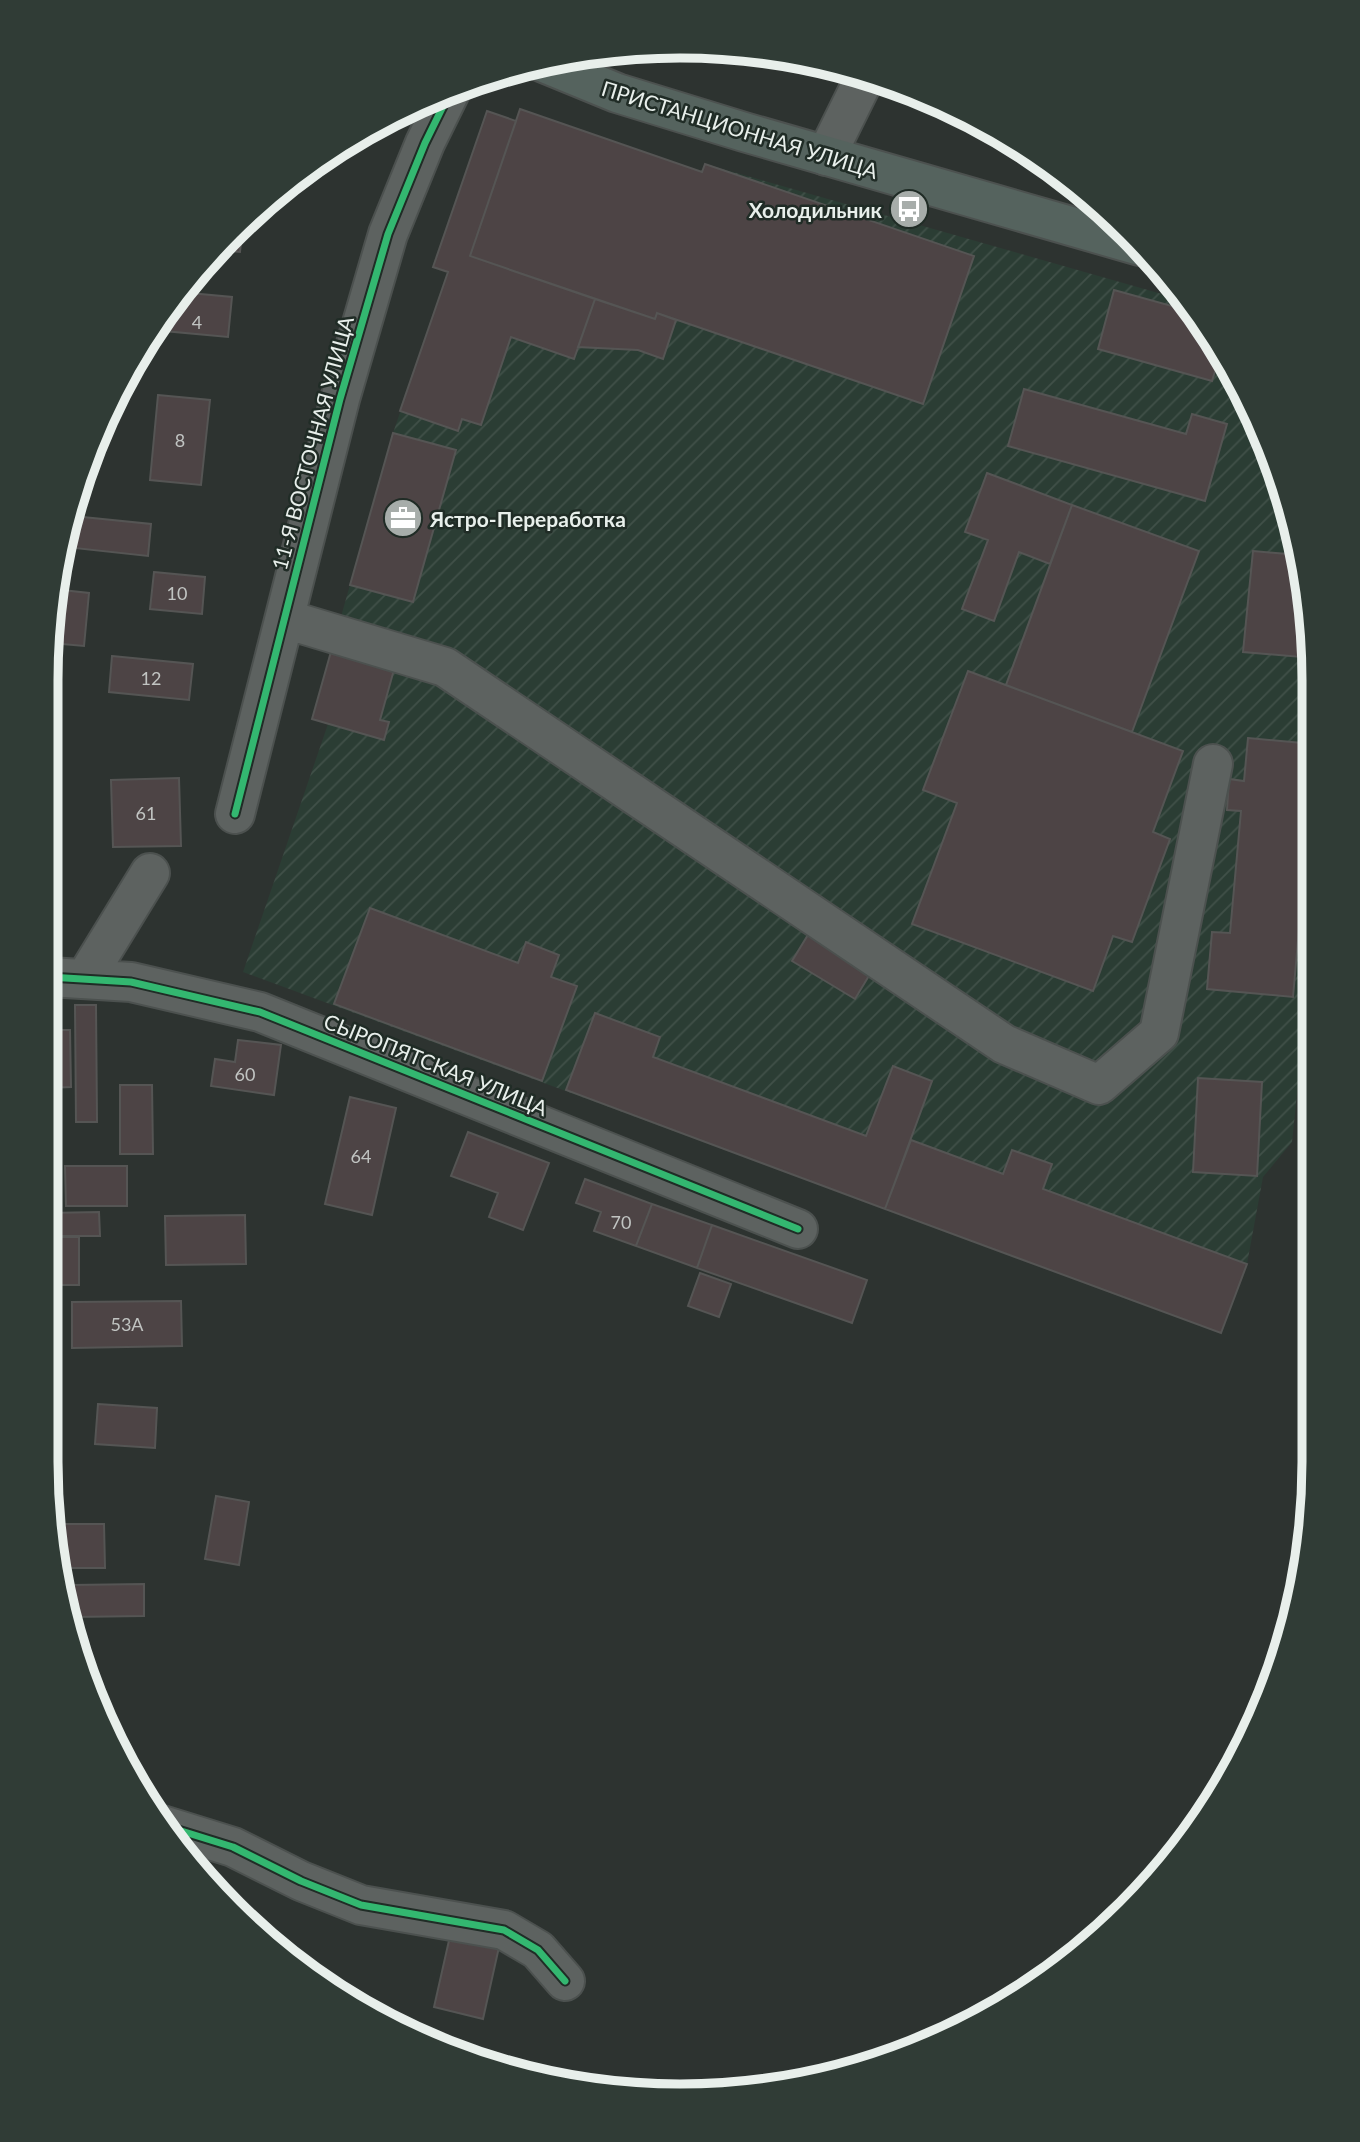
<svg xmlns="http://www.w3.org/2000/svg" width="1360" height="2142" font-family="Lato,sans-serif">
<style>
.industrial{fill:url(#industrial-furrows)}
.building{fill:#4d4445;stroke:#555554;stroke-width:2}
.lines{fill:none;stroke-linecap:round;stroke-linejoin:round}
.minor-casing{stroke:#4c514f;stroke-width:42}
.major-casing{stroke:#4c514f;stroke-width:42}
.minor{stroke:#5d6260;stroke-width:38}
.major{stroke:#55635e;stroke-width:38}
.cycleway-casing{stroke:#202c26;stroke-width:11}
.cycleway{stroke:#33b770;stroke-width:7}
.labels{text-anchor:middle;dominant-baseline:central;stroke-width:5;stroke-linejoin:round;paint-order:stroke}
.number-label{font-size:18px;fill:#c1c4c2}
.street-label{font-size:21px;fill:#e8efeb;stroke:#202c26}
.poi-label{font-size:21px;font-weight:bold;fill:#e8efeb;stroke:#202c26;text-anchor:end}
.rim{fill:none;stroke:#e8efeb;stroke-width:9}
</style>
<defs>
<pattern id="industrial-furrows" width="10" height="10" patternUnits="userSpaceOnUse" patternTransform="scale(1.75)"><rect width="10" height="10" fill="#2b3d34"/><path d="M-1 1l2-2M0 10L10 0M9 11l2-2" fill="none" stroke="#405048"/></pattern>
</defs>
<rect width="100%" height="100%" fill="#2d3330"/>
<path class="industrial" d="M520 109 701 172 705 164 1183 300 1249 399 1293 515 1313 638 1312 950 1292 1142 1263 1177 1247 1264 1221 1333 243 972 328 724 312 719 393 433 448 272 433 267 487 111 516 121Z"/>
<path class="building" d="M520 109 702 172 705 164 974 256 923 404 657 313 655 319 470 256Z
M487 111 516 121 470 256 595 299 574 359 511 337 481 425 462 419 458 431 400 411 448 272 433 267Z
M243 223 240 252 218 250Z
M1114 290 1190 311 1220 355 1212 381 1098 349Z
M179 292 232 297 228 337 164 331 166 313Z
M595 299 655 319 657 313 676 320 663 359 638 350 578 347Z
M1024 389 1186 434 1192 414 1227 424 1205 501 1008 446Z
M158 395 210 400 201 485 150 480Z
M393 433 456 450 413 602 350 585Z
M987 473 1072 505 1050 564 1019 552 994 621 962 609 988 540 965 532Z
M1072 505 1199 551 1132 732 1006 685Z
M73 516 151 524 148 556 65 547Z
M1253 551 1299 555 1313 638V658L1243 652Z
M154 572 205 577 202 614 150 609Z
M53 589 89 593 84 646 51 643Z
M332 648 395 666 380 720 389 722 384 740 312 719Z
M112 656 193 664 189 700 109 692Z
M968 671 1183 751 1153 832 1170 839 1132 942 1113 936 1093 991 912 924 957 803 923 790Z
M1248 738 1313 744 1312 781 1293 997 1207 989 1212 932 1230 933 1241 811 1227 810 1229 779 1244 781Z
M179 778 181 846 113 847 111 780Z
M370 908 518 963 526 942 559 955 551 977 577 986 542 1081 334 1004Z
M811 930 873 969 855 999 792 961Z
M75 1005H96L97 1122H76Z
M595 1013 660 1037 653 1057 866 1136 893 1066 932 1081 885 1209 566 1090Z
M48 1030H70L71 1087 48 1088Z
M238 1040 281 1045 274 1095 211 1086 215 1059 235 1062Z
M1198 1078 1262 1082 1257 1176 1193 1172Z
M120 1085H152L153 1154H120Z
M350 1097 396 1108 372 1215 325 1204Z
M468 1132 549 1163 523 1230 489 1217 498 1193 451 1176Z
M911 1140 1003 1174 1012 1150 1052 1164 1043 1189 1247 1264 1221 1333 885 1209Z
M65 1166H127V1206H66Z
M585 1179 652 1204 636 1246 594 1231 601 1212 576 1203Z
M652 1204 712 1225 697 1268 636 1246Z
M99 1212 100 1236H47V1213Z
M245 1215 246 1264 166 1265 165 1216Z
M712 1225 867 1280 852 1323 697 1268Z
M47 1237H79V1285H47Z
M700 1273 731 1284 719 1317 688 1306Z
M181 1301 182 1346 72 1348V1302Z
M98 1404 157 1408 155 1448 95 1444Z
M216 1496 249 1502 239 1565 205 1559Z
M56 1524H104L105 1568H63Z
M144 1584V1616L72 1617V1585Z
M450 1936 499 1947 483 2019 434 2007Z"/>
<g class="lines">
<g class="minor-casing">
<path id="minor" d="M826 156 866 75
M285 619 445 667 1004 1044 1099 1085 1159 1033 1213 764
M235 814 340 399 388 234 425 143 451 90
M49 977 131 982 260 1012 798 1229
M85 979 150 873
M162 1825 233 1847 301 1881 361 1905 504 1930 538 1950 565 1981"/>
</g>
<g class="major-casing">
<path id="major" d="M544 63 617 93 744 132 1140 246"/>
</g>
<use href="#minor" class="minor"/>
<use href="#major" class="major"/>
<g class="cycleway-casing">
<path id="cycleway" d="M235 814 340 399 388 234 425 143 451 90
M49 977 131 982 260 1012 798 1229
M162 1825 233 1847 301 1881 361 1905 504 1930 538 1950 565 1981"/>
</g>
<use href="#cycleway" class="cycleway"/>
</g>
<defs>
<g id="bus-disc" transform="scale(2.0125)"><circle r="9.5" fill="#a7adaa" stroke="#202c26"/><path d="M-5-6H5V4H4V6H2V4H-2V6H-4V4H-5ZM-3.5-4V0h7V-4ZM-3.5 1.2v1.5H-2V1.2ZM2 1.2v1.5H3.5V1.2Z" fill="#fff"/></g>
<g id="office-disc" transform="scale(2.0125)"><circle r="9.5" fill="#a7adaa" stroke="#202c26"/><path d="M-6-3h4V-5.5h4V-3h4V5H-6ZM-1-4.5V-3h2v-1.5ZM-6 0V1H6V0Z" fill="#fff"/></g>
</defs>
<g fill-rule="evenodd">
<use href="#bus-disc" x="909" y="209"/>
<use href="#office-disc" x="403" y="518"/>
</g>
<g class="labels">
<g class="number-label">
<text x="197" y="322">4</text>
<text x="180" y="440">8</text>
<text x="177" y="593">10</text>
<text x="151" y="678">12</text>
<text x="146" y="813">61</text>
<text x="245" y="1074">60</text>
<text x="361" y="1156">64</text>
<text x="621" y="1222">70</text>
<text x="127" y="1324">53А</text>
</g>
<g class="street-label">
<text transform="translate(740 129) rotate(17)">ПРИСТАНЦИОННАЯ УЛИЦА</text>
<text transform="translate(312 443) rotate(-75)">11-Я ВОСТОЧНАЯ УЛИЦА</text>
<text transform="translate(436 1064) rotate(22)">СЫРОПЯТСКАЯ УЛИЦА</text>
</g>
<g class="poi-label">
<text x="882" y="209">Холодильник</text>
<text x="430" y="518" text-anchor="start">Ястро-Переработка</text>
</g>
</g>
<path d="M0 0H1360V2142H0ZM680 58H680A622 622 0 0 1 1302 680V1462A622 622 0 0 1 680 2084H680A622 622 0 0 1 58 1462V680A622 622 0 0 1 680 58Z" fill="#303c36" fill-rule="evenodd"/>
<path class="rim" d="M680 58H680A622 622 0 0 1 1302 680V1462A622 622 0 0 1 680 2084H680A622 622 0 0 1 58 1462V680A622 622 0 0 1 680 58Z"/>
</svg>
